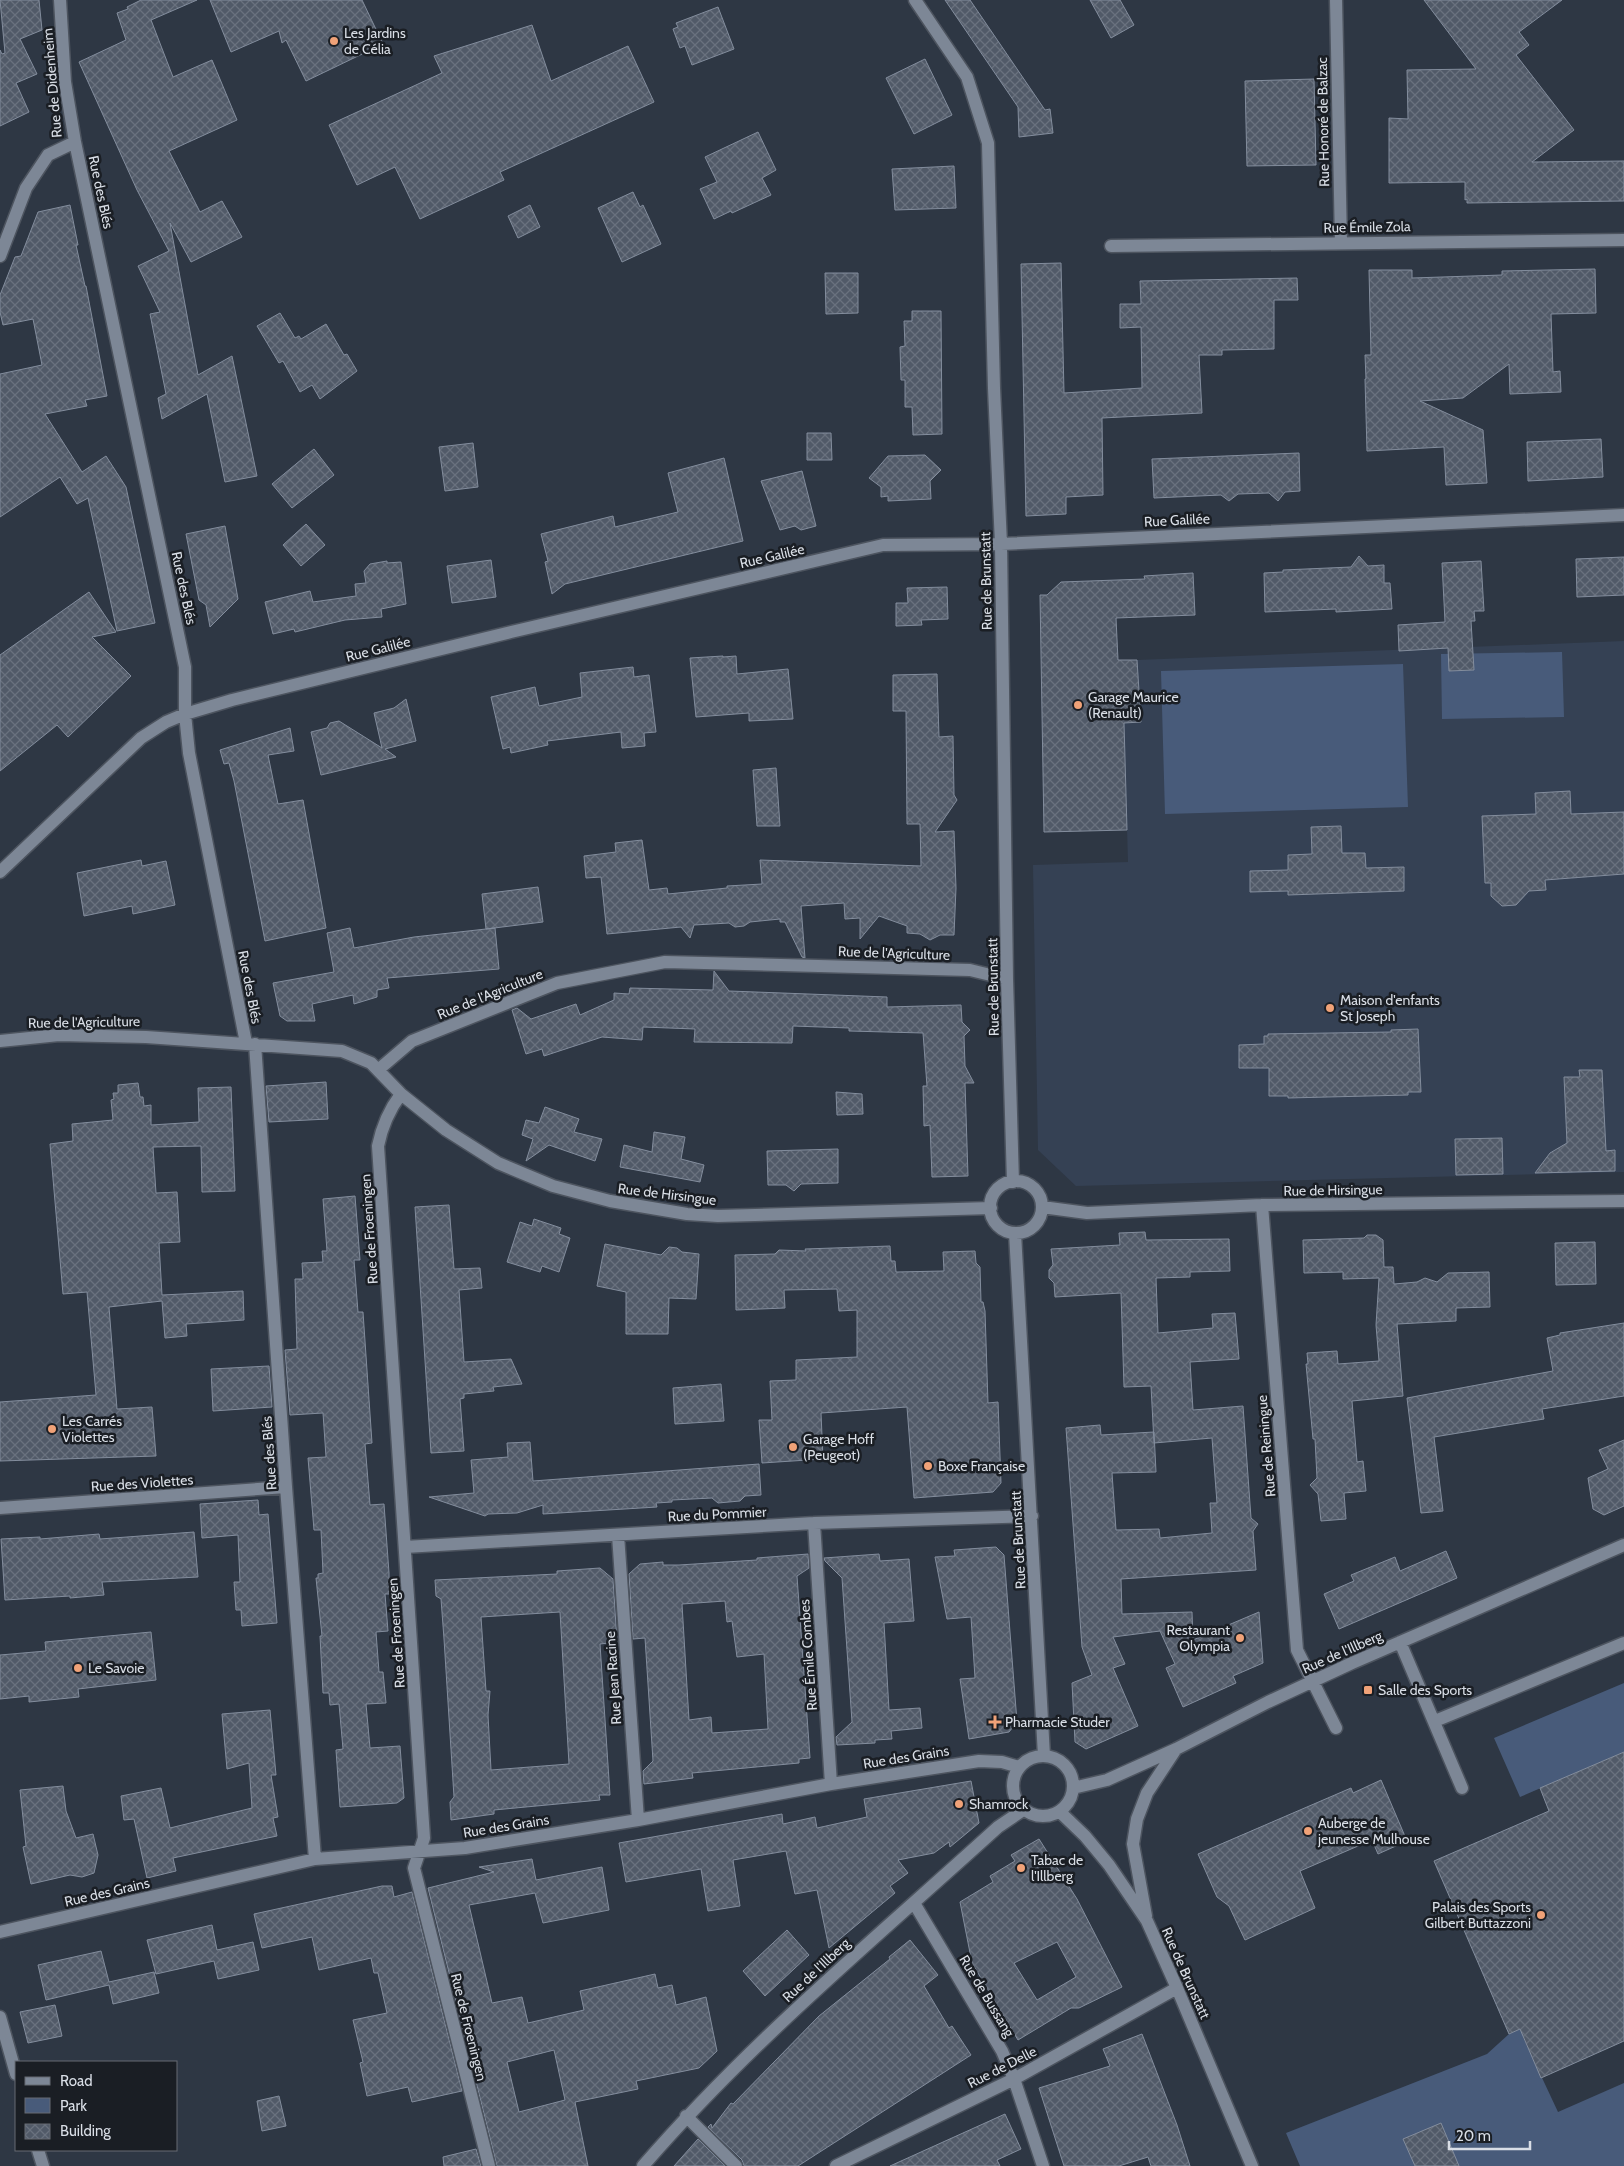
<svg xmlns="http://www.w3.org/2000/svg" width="1624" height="2166" font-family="Cabin,sans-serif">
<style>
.built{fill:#354154}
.green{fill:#485b7a}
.building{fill:url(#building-cross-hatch);stroke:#838d9d;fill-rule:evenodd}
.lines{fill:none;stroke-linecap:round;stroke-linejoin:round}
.minor-casing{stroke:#4d545f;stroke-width:15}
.minor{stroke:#7d8796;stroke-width:12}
.poi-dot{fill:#f0a278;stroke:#1a1e24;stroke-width:2}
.labels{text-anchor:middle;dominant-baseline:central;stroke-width:5;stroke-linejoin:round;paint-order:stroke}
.poi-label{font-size:14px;fill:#d9dee6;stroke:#1a1e24;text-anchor:start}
.street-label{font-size:14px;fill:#d9dee6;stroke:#1a1e24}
</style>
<defs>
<pattern id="building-cross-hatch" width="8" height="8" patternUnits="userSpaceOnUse" patternTransform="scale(1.25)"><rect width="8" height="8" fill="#515a68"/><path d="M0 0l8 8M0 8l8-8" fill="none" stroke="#69717e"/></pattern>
</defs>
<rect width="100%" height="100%" fill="#2e3744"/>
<path class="built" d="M1624 641V1172L1076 1186 1038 1150 1033 865 1128 862 1124 723 1141 722 1137 660Z"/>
<path class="green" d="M1562 652 1564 717 1442 719 1441 654Z
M1403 664 1408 807 1165 814 1161 671Z
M1624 1683V1752L1520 1797 1494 1738Z
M1524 2027 1523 2037 1558 2112 1624 2083V2166H1300L1286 2133 1487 2054 1509 2034Z"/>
<path class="building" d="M0 0H39L42 30 20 39 37 74 16 83 29 112 0 126V50L2 54 5 53Z
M141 0H197L151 20 173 77 212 60 237 120 169 151 200 212 222 201 242 237 191 262 170 223 198 375 232 356 257 476 225 482 207 394 162 419 158 398 166 394 150 314 160 312 138 266 169 251 137 190 79 62 126 40 117 13 128 9 127 7Z
M210 0H362L383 44 306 81 286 40 282 43 279 31 231 52Z
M945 0H970L1045 110 1050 109 1053 133 1019 137 1018 107Z
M1090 0H1120L1134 25 1111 38Z
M1424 0H1562L1519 32 1529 45 1516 55 1574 130 1532 162 1624 161V201L1467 203V199L1465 200V182L1389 183V118L1408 119 1407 70 1476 69Z
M718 7 734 49 692 65 685 46 680 48 673 29 678 27 676 23Z
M532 25 551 81 628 46 654 102 500 172 504 180 420 219 395 167 357 185 329 125 442 73 434 56Z
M925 59 952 115 914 134 886 78Z
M1314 79 1316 165 1247 166 1245 81Z
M758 132 776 170 762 178 771 195 732 213 731 211 714 219 700 189 717 182 705 157Z
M954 166 956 208 895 210 892 169Z
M633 192 640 207 643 205 661 244 622 262 598 208Z
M70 205 78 245H76L85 286H86L107 396 85 400 87 406 45 414 82 472 106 456 126 487 155 623 117 631 88 498 77 504 60 477 0 517V374L42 365 33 319 3 325 0 312V295L15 257 21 256 38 212Z
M530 205 540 227 518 238 508 216Z
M1061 263 1064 393 1142 388 1141 327 1120 328V304H1141L1140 281 1297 278 1298 300H1274V349L1222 350V355H1199L1202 413 1102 418 1103 495 1066 497V514L1026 516 1021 264Z
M1595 269 1596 313 1551 314 1553 372 1560 371 1561 392 1510 394 1509 364 1463 398 1420 401 1483 430 1487 483 1446 485 1444 447 1367 451 1365 379H1366L1365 355H1371L1369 270H1412V278L1502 275V271Z
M825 273H858V313L826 314Z
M912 311H941L942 434 913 435 912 407H905V380H901L900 347 905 346 904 321H912Z
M280 313 295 338 299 336 301 339 326 324 344 355 347 354 357 371 320 399 312 385 300 392 283 361 279 363 257 326Z
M807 433H831L832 460H807Z
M1601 439 1603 477 1528 481 1527 442Z
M473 443 478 487 445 491 439 447Z
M314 449 334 475 292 508 272 484Z
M1299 453 1300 491 1285 492 1278 501 1269 493 1238 494 1229 501 1221 495 1154 498 1152 459Z
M925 455 941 470 930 481 931 499 888 501V496L881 497V487L869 478 888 456Z
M724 458 743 541 565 584 552 594 545 562 548 561 541 534 613 516 615 527 678 512 668 473Z
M802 471 816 526 801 530 795 526 780 530 761 481Z
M306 524 325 545 301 566 283 545Z
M225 526 238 599 210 627 206 605 199 600 186 534Z
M1359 556 1368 566 1384 565V583H1390L1392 609 1336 612V609L1265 612 1264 573 1283 572V570L1351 567Z
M1624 557V595L1577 597 1576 559Z
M491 560 496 597 452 603 447 566Z
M387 561V563L401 562 406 604 381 609 382 617 345 620 295 632 294 629 273 634 265 602 310 591 313 602 356 596 355 584 366 583 364 571 370 564Z
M1481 561 1484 611H1474L1475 621H1471L1474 670 1449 671 1448 648 1399 651 1398 625 1445 622 1442 563Z
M1193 573 1195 615 1116 618 1118 660H1137L1141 722 1124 723 1127 830 1044 832 1040 595H1047L1061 582 1145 579 1144 576Z
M947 587 948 619 921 620 922 625 896 626V603H908L907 588Z
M89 592 116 632 92 637 131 676 68 737 57 725 0 771V655Z
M723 656V657L736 656 737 674 788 669 793 719 749 721V713L696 717 690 658Z
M633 667 634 677 649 675 656 732 644 733 645 746 622 748 621 732 547 741 548 745 511 753 510 747 503 749 491 697 535 687 539 706 582 697 580 673Z
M937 674 939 737 953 736 954 795 957 800 935 832 954 831 956 888 954 935H940L930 940 920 934 907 933V926L879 916 860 939V918L845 919 844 903 801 906 805 958 802 957 785 922H780V919L750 922 744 926 735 927 729 923 694 925 690 938 681 927 607 934 601 877 586 878 584 856 616 852 615 843 642 840 649 890 667 888 668 894 727 888V886L762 884 760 860 921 866 920 824H907L906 711H893V675Z
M406 699 416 741 385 749 396 757 321 775 311 732 327 728 330 723 339 721 382 748 374 713 394 708Z
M290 728 294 751 268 755 278 804 303 800 326 928 265 941 234 781 229 763 224 764 220 750Z
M776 768 780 826H757L753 770Z
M1570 791 1571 814 1624 812V874L1545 880 1546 890 1529 891 1516 905 1502 906 1491 896V883H1485L1482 816 1536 814 1535 793Z
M1341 826 1342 853H1365L1366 868 1404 867V891L1288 895V891L1250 892V871L1288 870V855L1312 854 1311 827Z
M141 860 142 866 166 861 175 905 133 914 132 906 84 916 77 873Z
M538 887 543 922 486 929 482 894Z
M350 928 354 948 414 937 495 928 499 969 387 978 389 988 377 990V997L354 1004 353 995 312 1004 315 1021H287L280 1016 273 983 334 972 327 933Z
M714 971 729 991 887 997V1007L961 1005 962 1022 970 1030 964 1036 965 1066 974 1083H965L968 1176 932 1177 930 1125 924 1126 923 1086H927L923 1033 849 1031V1028L793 1026 792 1043 694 1042 695 1029 643 1027 642 1040 602 1037 544 1056 542 1049 526 1054 512 1010 517 1008 531 1019 576 1004 580 1015 614 1000V993L629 994 630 988 713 990Z
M1418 1029 1421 1092H1408V1095L1288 1098V1096H1269V1068H1239V1045L1264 1044V1036H1268V1034L1391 1032V1030Z
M1579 1070H1602L1606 1151 1615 1150V1171L1535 1173 1550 1153 1567 1143 1564 1077H1580Z
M326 1082 328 1119 269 1122 266 1086Z
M138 1083 140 1097H143L144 1106 151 1105V1125L199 1122 198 1088 231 1087 235 1191 202 1192 201 1146 153 1147 156 1193 177 1192 180 1242 159 1243 162 1295 243 1291 244 1320 186 1324 187 1336 165 1338 162 1301 109 1307 117 1409 152 1407 156 1456 0 1461V1402L96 1395 87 1292 63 1294 50 1144 73 1141 72 1124 113 1120 111 1100 114 1099 113 1093H118V1085Z
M836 1092 862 1094 863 1114 837 1115Z
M545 1107 579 1119 574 1132 602 1139 595 1161 549 1145 526 1161 533 1139 522 1135 526 1120 539 1123Z
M654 1132 685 1137 681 1159 704 1165 700 1182 620 1167 624 1145 652 1152Z
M1502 1138 1503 1174 1456 1175 1455 1139Z
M838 1149V1183L801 1184 794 1191 786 1185H768L767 1151Z
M355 1196 360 1260H354L358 1312H363L372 1443 365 1444 370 1505 384 1504 389 1573V1594H385L388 1631 376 1632 379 1672H383L386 1703 366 1704 370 1748 400 1746 404 1798 397 1803 340 1807 336 1750 343 1749 339 1704 330 1705 329 1693H323L320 1636H322L316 1578H318V1574L323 1573 321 1530H314L308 1458 326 1457 323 1413 290 1415 285 1350 297 1349 295 1279H303L302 1263 323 1262 322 1251H327L323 1199Z
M449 1205 454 1269 480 1268 482 1288 459 1290 464 1362 511 1359 522 1384 493 1387 494 1391 464 1394V1398L460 1399 464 1451 431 1453 415 1207Z
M534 1219 561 1228 559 1234 570 1238 559 1272 542 1266 540 1272 507 1262 520 1222 532 1226Z
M1145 1232 1146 1240 1229 1239 1230 1271 1190 1272V1277L1156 1278 1158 1333 1213 1328 1212 1314 1235 1313 1239 1359 1190 1362 1193 1410 1243 1406 1251 1518 1258 1524 1253 1531 1256 1570 1121 1579 1122 1614 1192 1612 1193 1640 1259 1612 1263 1663 1233 1676 1236 1683 1183 1707 1166 1668 1175 1664 1160 1631 1113 1637 1125 1664 1113 1668 1138 1726 1086 1749 1075 1742 1072 1683 1092 1675 1082 1647 1066 1428 1100 1425 1101 1435 1154 1432 1156 1472 1112 1473 1116 1530 1159 1529 1160 1538 1212 1533 1210 1503H1217L1212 1438 1154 1443 1151 1386 1124 1387 1121 1293 1055 1297 1054 1283 1049 1278V1270L1053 1265 1051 1249 1120 1245 1119 1233Z
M1367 1235H1376L1383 1240 1384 1267H1393L1394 1284 1417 1282 1425 1278 1437 1282 1448 1273 1489 1272 1490 1307 1456 1308V1321L1397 1324 1403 1396 1352 1401 1357 1462 1363 1461 1366 1491 1344 1493 1346 1519 1321 1521 1318 1494 1310 1485 1317 1478 1315 1439H1313L1306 1364H1308L1307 1353 1337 1351 1338 1364 1379 1361 1376 1325 1379 1278 1343 1279V1272L1304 1273 1303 1240 1364 1238Z
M1595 1242 1596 1284 1556 1285 1555 1243Z
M605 1244 661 1255 669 1247 677 1248 682 1252 699 1254 696 1299 669 1298 668 1334H626V1292L597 1286Z
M890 1246 891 1261H895L896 1272 944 1271 943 1252 975 1251 976 1263 980 1267 981 1302H983L985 1311 988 1403 998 1402 1001 1483 993 1492 914 1498 907 1407 821 1413 823 1459 762 1463 759 1420H772L770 1381 796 1380V1360L857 1357V1310L839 1311 837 1289 784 1290 785 1308 736 1310 735 1255 775 1254 779 1250 806 1251 805 1249Z
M1624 1323V1396L1542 1409 1544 1419 1434 1437 1443 1511 1421 1513 1407 1398 1553 1371 1547 1338 1560 1335V1333Z
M269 1366 272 1407 213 1411 211 1369Z
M721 1384 724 1421 675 1424 673 1388Z
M1624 1440V1506L1604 1515 1593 1509 1588 1478 1608 1469 1599 1450Z
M530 1442 533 1481 759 1464 761 1495 745 1496 740 1501 718 1503 712 1498 672 1500V1502L656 1503 657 1507 543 1514V1505L517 1513 488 1514 485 1516 429 1497 474 1493 471 1460 508 1457 507 1443Z
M258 1500 259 1515 268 1514 277 1623 242 1626 241 1610H236L234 1582H240L238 1535 202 1538 200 1504Z
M194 1532 198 1577 102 1582 104 1595 70 1598V1596L5 1600 1 1539 40 1537V1539L99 1534 100 1539Z
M996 1547 1004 1555 1017 1722 1009 1732 969 1739 960 1679 975 1678 971 1617 947 1619 935 1557 955 1556 954 1550Z
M1446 1551 1457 1578 1339 1629 1324 1594 1354 1581 1351 1575 1395 1557 1400 1571Z
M808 1554 809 1568 797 1576 810 1758 799 1759V1763L692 1773 693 1778 644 1784 643 1771 653 1761 645 1638 633 1639 629 1574 640 1564 663 1562V1565H679L757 1560V1558ZM725 1601 727 1622 732 1621 737 1657 764 1654 768 1729 712 1733 711 1717 689 1720 682 1604Z
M879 1554 880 1561 909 1559 914 1621 884 1623 889 1710 920 1708 922 1728 891 1731 892 1739 875 1740V1743L837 1745 836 1737 852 1722 842 1578 825 1561 824 1558Z
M600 1568 613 1579 617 1642 600 1644 610 1795H599L600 1800 494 1810V1814L451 1820 450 1802 454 1797 444 1639 441 1599 436 1596 435 1580 557 1574V1571ZM560 1612 569 1764 491 1770 488 1715 490 1691H486L481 1617Z
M151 1632 156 1680 78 1689 79 1697 29 1702V1696L0 1699V1655L46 1651 45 1642Z
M270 1710 276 1775H271L278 1817 273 1818 277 1836 173 1858 176 1871 147 1878 134 1819 124 1820 121 1796 161 1788 170 1828 252 1808 249 1763 227 1769 222 1714Z
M1624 1752V2041L1541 2078 1520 2029 1509 2034 1434 1861 1549 1811 1540 1788Z
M1381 1780 1407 1841 1378 1854 1372 1840 1300 1871 1315 1908 1245 1940 1229 1906 1217 1897 1198 1854 1351 1788 1353 1793Z
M971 1781 979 1823 950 1847 949 1842 934 1853 898 1860 908 1873 890 1886 895 1893 829 1948 817 1890 795 1894 786 1851 733 1860 740 1906 708 1911 701 1869 626 1882 619 1843 782 1814 783 1824 815 1817 817 1828 867 1817 864 1799Z
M63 1786 66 1811 76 1838 93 1834 98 1855 94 1873 82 1877 70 1875 31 1884 23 1847 26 1846 20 1790Z
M1039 1839 1077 1899 1122 1987 1079 2008H1071L1018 2040 972 1963 960 1902 993 1882 990 1876 1015 1861 1011 1855ZM1057 1942 1076 1977 1037 2000 1014 1963Z
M532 1859 536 1880 602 1867 609 1910 543 1923 535 1893 469 1905 492 2003 522 1997 528 2023 584 2010 580 1991 655 1974 658 1988 672 1985 676 2005 706 1997 717 2051 699 2068 636 2081 638 2089 575 2102 588 2166H497L428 1888 494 1872 479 1867ZM554 2050 565 2100 519 2112 507 2062Z
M382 1886H392L394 1897 412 1892 462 2091 412 2102 408 2087 367 2096 360 2063 363 2062 353 2020 387 2013 378 1973H374L371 1958 319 1970 312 1937 262 1948 254 1914Z
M212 1925 217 1950 253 1942 259 1970 218 1979 214 1961 156 1974 147 1940Z
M787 1930 809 1955 765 1996 743 1971Z
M910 1940 938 1975 924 1986 949 2028 952 2026 971 2055 798 2166H744L742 2160 708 2127 711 2124 712 2128 731 2103 733 2104 819 2016 890 1959 889 1957Z
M101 1951 109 1982 154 1972 159 1993 113 2004 109 1985 46 2000 38 1965Z
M55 2005 62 2036 28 2043 20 2012Z
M1142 2034 1177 2125 1190 2166H1151L1148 2157 1119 2166H1064L1039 2088 1110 2066 1103 2049Z
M279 2096 286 2126 262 2131 257 2101Z
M1005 2114 1021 2149 997 2160 1000 2166H890Z
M1441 2123 1459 2166H1415L1403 2139Z
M698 2139 725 2166H674Z
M476 2149 481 2166H444L443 2157Z"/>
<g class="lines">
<g class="minor-casing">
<path id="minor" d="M60 0 65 82 75 142 185 667V714L189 753 246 1043
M915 0 967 77 988 143 994 388 1001 544 1007 979 1013 1182
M1336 0 1341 243
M1111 246 1624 240
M0 256 26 188 48 155 75 142
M0 872 141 738 166 722 185 714 232 700 511 632 883 545 1001 544 1624 515
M0 1041 59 1035 146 1037 342 1051 371 1063 401 1094 446 1130 498 1163 553 1186 610 1201 687 1214 718 1216 991 1208
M255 1044 286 1487 315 1859
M378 1070 412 1041 557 983 665 962 970 970 1007 979
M401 1094C389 1110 382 1126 378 1146L424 1838 414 1868 489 2166
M990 1207a26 26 0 1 1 52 0a26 26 0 1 1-52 0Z
M1262 1205 1297 1650 1336 1728
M1042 1207 1087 1213 1262 1205 1624 1201
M1015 1233 1044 1756
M0 1508 286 1487
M814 1523 831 1784
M618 1535 638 1820
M405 1547 814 1523 1032 1516
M1400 1642 1462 1788
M1435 1721 1624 1643
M1013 1786a30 30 0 1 1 60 0a30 30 0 1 1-60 0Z
M1073 1788 1107 1780 1176 1749 1268 1702 1352 1663 1624 1545
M1060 1812 1085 1836 1109 1865 1147 1921 1177 1988 1252 2166
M914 1903 1002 2051 1014 2079 1043 2166
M1146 1916 1133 1844 1137 1819 1147 1793 1176 1749
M0 1932 315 1859 465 1848 638 1820 831 1784 979 1761 1002 1762 1019 1767
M0 2017 16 2074
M686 2116 736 2166
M38 2150 43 2166
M643 2166C750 2042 877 1937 998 1827L1023 1810
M836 2166 1014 2079 1177 1988"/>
</g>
<use href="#minor" class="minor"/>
</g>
<g class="poi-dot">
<circle cx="334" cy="41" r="5"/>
<circle cx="1078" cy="705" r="5"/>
<circle cx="1330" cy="1008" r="5"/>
<circle cx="52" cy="1429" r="5"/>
<circle cx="793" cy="1447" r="5"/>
<circle cx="928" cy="1466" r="5"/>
<circle cx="1240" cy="1638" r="5"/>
<circle cx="78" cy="1668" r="5"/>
<rect x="1363" y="1685" width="10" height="10" rx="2.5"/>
<path d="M992.5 1714.5h5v5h5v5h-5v5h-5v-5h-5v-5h5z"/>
<circle cx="959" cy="1804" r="5"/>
<circle cx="1308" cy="1831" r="5"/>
<circle cx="1021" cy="1868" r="5"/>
<circle cx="1541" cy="1915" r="5"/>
</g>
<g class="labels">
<g class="poi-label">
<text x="344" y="33">Les Jardins<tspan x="344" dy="16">de Célia</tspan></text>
<text x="1088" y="697">Garage Maurice<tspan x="1088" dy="16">(Renault)</tspan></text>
<text x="1340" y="1000">Maison d'enfants<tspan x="1340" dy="16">St Joseph</tspan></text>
<text x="62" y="1421">Les Carrés<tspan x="62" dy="16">Violettes</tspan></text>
<text x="803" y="1439">Garage Hoff<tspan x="803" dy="16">(Peugeot)</tspan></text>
<text x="938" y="1466">Boxe Française</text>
<text x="1230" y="1630" text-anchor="end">Restaurant<tspan x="1230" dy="16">Olympia</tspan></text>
<text x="88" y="1668">Le Savoie</text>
<text x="1378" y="1690">Salle des Sports</text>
<text x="1005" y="1722">Pharmacie Studer</text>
<text x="969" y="1804">Shamrock</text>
<text x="1318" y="1823">Auberge de<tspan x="1318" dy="16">jeunesse Mulhouse</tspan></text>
<text x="1031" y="1860">Tabac de<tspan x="1031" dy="16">l'Illberg</tspan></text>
<text x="1531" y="1907" text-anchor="end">Palais des Sports<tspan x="1531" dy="16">Gilbert Buttazzoni</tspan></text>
</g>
<g class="street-label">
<text transform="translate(52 83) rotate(-95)">Rue de Didenheim</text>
<text transform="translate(1323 122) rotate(-91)">Rue Honoré de Balzac</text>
<text transform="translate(101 192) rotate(78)">Rue des Blés</text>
<text transform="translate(1367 227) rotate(-1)">Rue Émile Zola</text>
<text transform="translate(1177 520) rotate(-3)">Rue Galilée</text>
<text transform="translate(772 556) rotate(-13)">Rue Galilée</text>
<text transform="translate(986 581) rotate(-91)">Rue de Brunstatt</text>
<text transform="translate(184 588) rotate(78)">Rue des Blés</text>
<text transform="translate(378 649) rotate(-14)">Rue Galilée</text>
<text transform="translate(894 953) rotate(2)">Rue de l'Agriculture</text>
<text transform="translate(250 987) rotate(79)">Rue des Blés</text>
<text transform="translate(993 987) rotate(-91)">Rue de Brunstatt</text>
<text transform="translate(490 994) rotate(-22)">Rue de l'Agriculture</text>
<text transform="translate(84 1022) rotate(-1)">Rue de l'Agriculture</text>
<text transform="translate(1333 1190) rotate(-1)">Rue de Hirsingue</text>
<text transform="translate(667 1194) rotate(7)">Rue de Hirsingue</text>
<text transform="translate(369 1229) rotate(-94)">Rue de Froeningen</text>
<text transform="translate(1266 1446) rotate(-95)">Rue de Reiningue</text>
<text transform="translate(269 1453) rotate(-94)">Rue des Blés</text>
<text transform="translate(142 1483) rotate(-4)">Rue des Violettes</text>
<text transform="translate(717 1514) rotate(-3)">Rue du Pommier</text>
<text transform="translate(1018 1540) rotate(-93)">Rue de Brunstatt</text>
<text transform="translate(396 1633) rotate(-94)">Rue de Froeningen</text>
<text transform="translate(1342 1652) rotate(-24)">Rue de l'Illberg</text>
<text transform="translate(808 1655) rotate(-94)">Rue Émile Combes</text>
<text transform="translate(613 1678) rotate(-94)">Rue Jean Racine</text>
<text transform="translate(906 1757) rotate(-9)">Rue des Grains</text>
<text transform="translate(506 1826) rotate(-9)">Rue des Grains</text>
<text transform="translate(107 1892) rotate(-13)">Rue des Grains</text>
<text transform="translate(816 1970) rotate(-43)">Rue de l'Illberg</text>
<text transform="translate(1186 1973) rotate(66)">Rue de Brunstatt</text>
<text transform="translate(987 1996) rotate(59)">Rue de Bussang</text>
<text transform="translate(469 2027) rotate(76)">Rue de Froeningen</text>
<text transform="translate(1002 2067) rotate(-27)">Rue de Delle</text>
</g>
</g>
<rect x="15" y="2061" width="162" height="90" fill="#1a1e24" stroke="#666b72"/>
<rect x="25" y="2077" width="25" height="8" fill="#7d8796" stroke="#666b72"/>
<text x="60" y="2086" font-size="15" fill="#d9dee6">Road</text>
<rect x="25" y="2098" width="25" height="15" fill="#485b7a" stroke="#666b72"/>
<text x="60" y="2111" font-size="15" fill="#d9dee6">Park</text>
<rect x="25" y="2124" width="25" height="15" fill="url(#building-cross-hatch)" stroke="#666b72"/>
<text x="60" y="2136" font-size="15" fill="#d9dee6">Building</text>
<path d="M1449 2141v8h81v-8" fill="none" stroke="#d9dee6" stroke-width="2.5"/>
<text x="1456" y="2141" font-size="15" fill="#d9dee6" stroke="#1a1e24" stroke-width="4" paint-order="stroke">20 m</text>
</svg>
